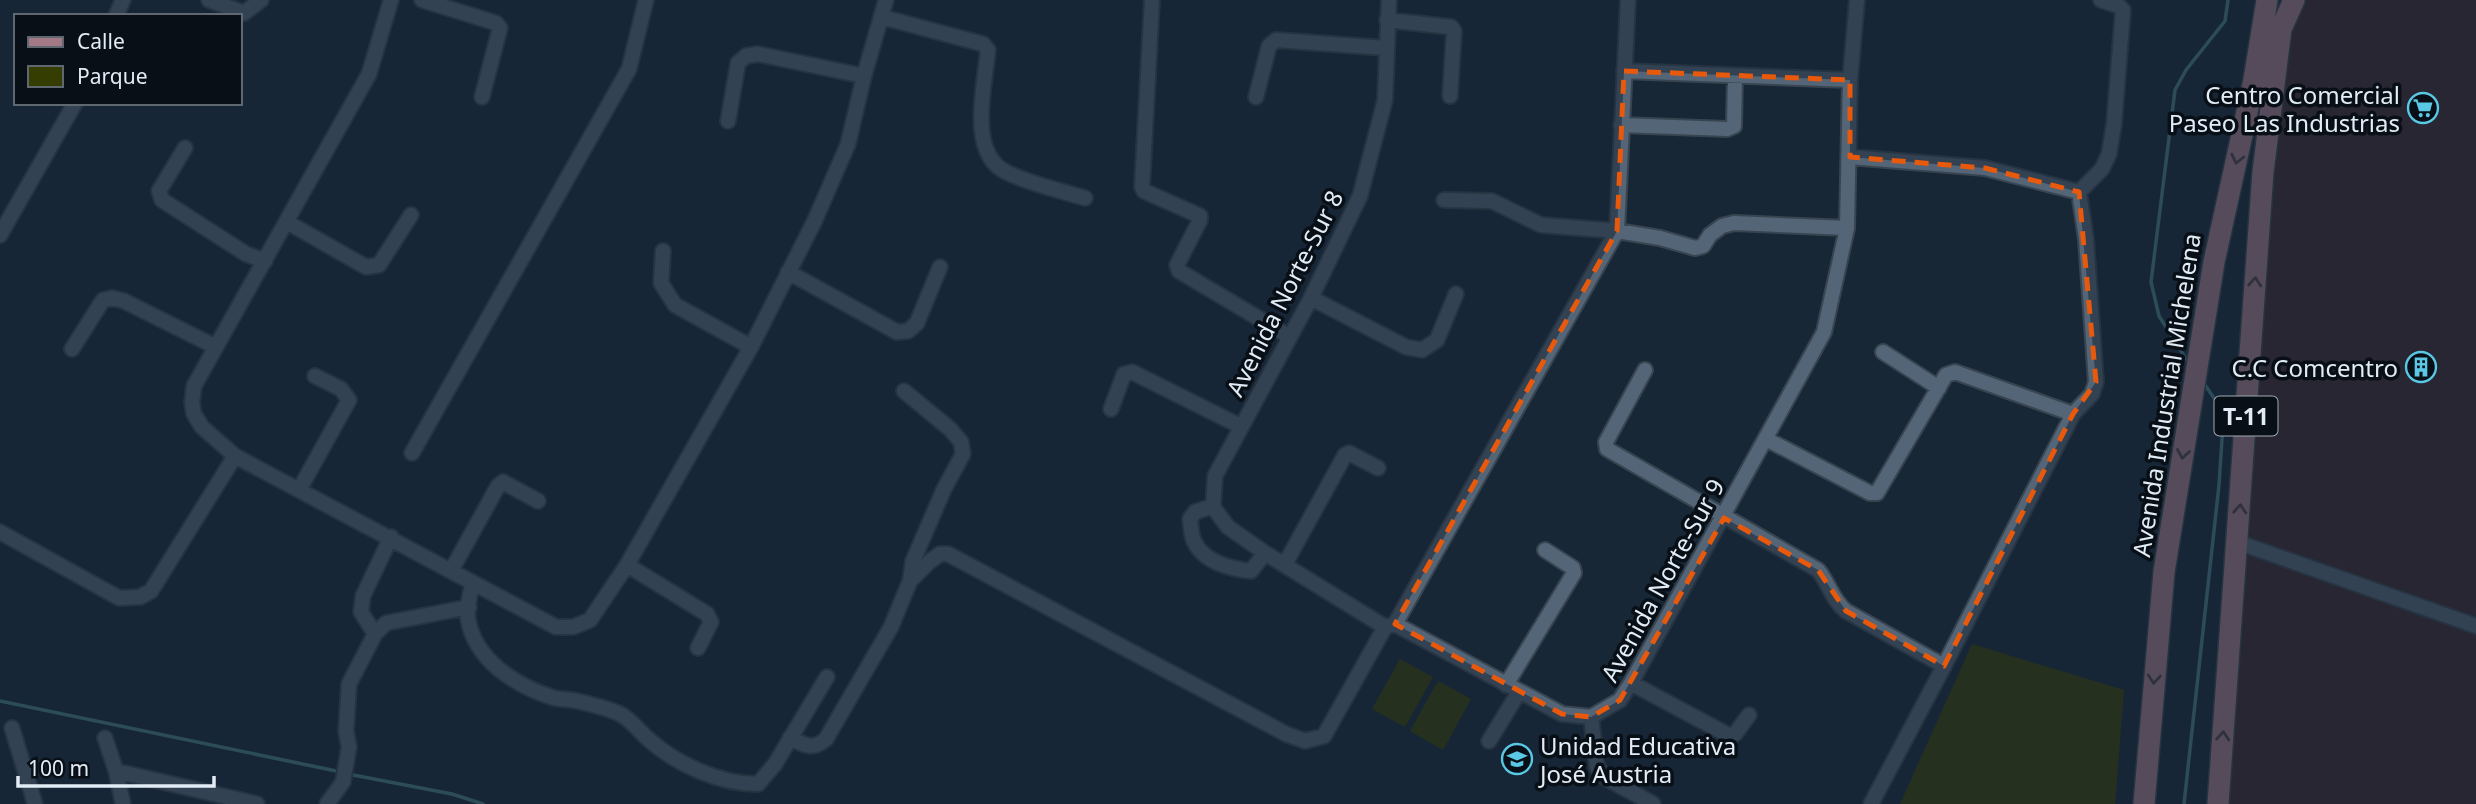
<svg xmlns="http://www.w3.org/2000/svg" width="2476" height="804" font-family="'Noto Sans',sans-serif">
<style>
.industrial{fill:#3a272d}
.green{fill:#353d01}
.lines{fill:none;stroke-linecap:round;stroke-linejoin:round}
.stream{stroke:#477a85;stroke-width:3.5}
.minor-casing{stroke:#384551;stroke-width:18}
.primary-casing{stroke:#384551;stroke-width:24}
.minor{stroke:#536577;stroke-width:14}
.primary{stroke:#a37985;stroke-width:21}
.oneway{stroke:#4e3f48}
.marked{fill:none;stroke:#e8590c;stroke-width:5;stroke-dasharray:14 9;stroke-linejoin:round}
.labels{text-anchor:middle;dominant-baseline:central;stroke-width:7;stroke-linejoin:round;paint-order:stroke}
.shield{fill:#080f16;stroke:#a1aab3;stroke-width:2}
.shield-label{font-size:23px;font-weight:bold;fill:#e2ecf6}
.poi-label{font-size:24px;fill:#e2ecf6;stroke:#080f16;text-anchor:end}
.street-label{font-size:24px;fill:#e2ecf6;stroke:#080f16}
</style>
<rect width="100%" height="100%" fill="#172736"/>
<path class="industrial" d="M2286 0H2476V804H2218Z"/>
<path class="green" d="M1972 644 2124 690 2115 804H1900Z
M1400 659 1433 677 1405 727 1372 709Z
M1438 681 1471 699 1443 750 1410 731Z"/>
<g class="lines">
<path class="stream" d="M2188 362 2159 316 2151 282 2175 90 2186 70 2225 21 2228 0
M0 701 341 772
M348 774 452 794 483 804
M2184 804 2219 485 2223 424 2218 404 2203 382"/>
<g class="minor-casing">
<path id="minor" d="M209 0 244 13 261 0
M391 0 369 74 194 386 192 403 194 414 202 427 235 456 556 627H573L590 620 627 565 751 347 815 220 848 144 864 76 886 0
M422 0 496 23 500 28 482 97
M1152 0 1142 187 1144 191 1200 216V220L1177 265 1179 271 1290 337
M1389 0 1385 100 1360 196 1311 298 1215 476 1213 507 1228 527 1265 553 1385 627 1395 624 1562 714 1591 717 1620 700 1631 683 1824 332 1847 228 1850 80 1857 0
M1628 0 1617 231 1660 238 1695 248 1703 246 1710 235 1722 226 1734 223 1847 228
M116 16 123 0
M882 17 983 44 988 50C985 84 967 153 1006 172 1030 184 1059 190 1085 198
M1387 20 1451 27 1454 31 1450 96
M1624 71 1850 80
M1256 97 1269 46 1276 40 1386 48
M728 121 738 63 746 56 758 54 864 76
M1621 125 1727 129 1734 126 1735 77
M185 148 159 191 162 200 246 254 265 261
M2079 192 2102 169 2109 154 2114 124 2123 10 2119 6 2101 0
M287 222 366 267 379 265 411 215
M0 235 75 103
M663 251 661 283 675 305 751 347
M788 272 897 332 908 331 917 323 940 267
M1311 298 1406 347 1422 350 1437 340 1456 294
M72 349 103 300 112 298 124 301 216 347
M1883 352 1939 388
M1645 370 1606 442 1607 449 1818 570C1829 583 1832 600 1846 611L1944 666 2073 414 2092 394 2096 382 2086 239 2079 192 1985 168 1850 157
M904 391 950 429 961 442 963 454 944 489 913 561 910 581
M1111 409 1124 374 1132 372 1240 426
M1766 439 1870 493H1877L1946 375 1955 372 2073 414
M412 453 629 69 646 0
M299 490 349 400 341 389 315 376
M1213 506 1195 512 1190 519C1191 526 1191 535 1194 541 1203 562 1231 569 1251 571L1265 553
M0 532 119 598 140 597 151 591 235 456
M2237 542 2476 626
M1285 564 1345 455 1349 453 1378 468
M627 565 707 614 711 622 698 648
M451 571 498 486 503 482 538 501
M472 582C471 593 466 608 468 619 475 660 515 685 551 697 559 700 568 699 577 701 590 704 606 708 618 713 631 719 636 728 646 737 675 764 719 784 758 784L775 764 827 677
M1395 624 1617 231 1541 225 1492 201 1444 200
M375 634 361 612 363 596 391 537
M1631 683 1730 736 1735 734 1749 715
M1506 685 1574 573 1573 568 1545 550
M1591 717 1597 767 1606 778 1653 804
M12 728 35 804
M105 738 116 771 123 804
M790 738C804 745 812 751 826 739L891 627 910 581 929 562 940 554H948L1286 734 1305 741 1324 736 1385 627
M1489 741 1519 692
M116 771 257 804
M327 804 343 782 349 747 346 731 349 684 375 634 386 623 469 607
M1871 804 1944 666"/>
</g>
<g class="primary-casing">
<path id="primary" d="M2144 804 2164 572 2214 262 2254 80 2267 0
M2218 804 2263 172 2281 29 2294 0"/>
</g>
<use href="#minor" class="minor"/>
<use href="#primary" class="primary"/>
</g>
<defs><path id="oneway-chevron" d="M-2-3.5L2.5 0L-2 3.5" fill="none" stroke-width="1.6" stroke-linecap="round" stroke-linejoin="round" transform="scale(1.75)"/></defs>
<g class="oneway">
<use href="#oneway-chevron" transform="translate(2237 159) rotate(103)"/>
<use href="#oneway-chevron" transform="translate(2255 282) rotate(-86)"/>
<use href="#oneway-chevron" transform="translate(2183 454) rotate(99)"/>
<use href="#oneway-chevron" transform="translate(2240 509) rotate(-86)"/>
<use href="#oneway-chevron" transform="translate(2154 679) rotate(95)"/>
<use href="#oneway-chevron" transform="translate(2223 736) rotate(-86)"/>
</g>
<path d="M0 0H2476V804H0ZM1624 71 1850 80V157L1985 168 2079 192 2096 382 2073 414 1944 666 1846 611 1818 570 1724 518 1620 700 1591 717 1562 714 1395 624 1617 231Z" fill="#172736" fill-opacity=".55" fill-rule="evenodd"/>
<path class="marked" d="M1624 71 1850 80V157L1985 168 2079 192 2096 382 2073 414 1944 666 1846 611 1818 570 1724 518 1620 700 1591 717 1562 714 1395 624 1617 231Z"/>
<defs>
<g id="supermarket-ring" transform="scale(1.575)"><circle r="9.5" fill="#080f16" stroke="#5ac8e5" stroke-width="1.5"/><path d="M-6-5.5h2.5l.6 2H6L4.5 2H-2.5L-4.4-4H-6ZM-1.5 3.2a1.3 1.3 0 1 0 .1 0ZM3 3.2a1.3 1.3 0 1 0 .1 0Z" fill="#5ac8e5"/></g>
<g id="building-ring" transform="scale(1.575)"><circle r="9.5" fill="#080f16" stroke="#5ac8e5" stroke-width="1.5"/><path d="M-4-6H4V6H1V3H-1V6H-4ZM-2.5-4.3h1.7v1.8h-1.7ZM.8-4.3h1.7v1.8H.8ZM-2.5-1h1.7V.8h-1.7ZM.8-1h1.7V.8H.8Z" fill="#5ac8e5"/></g>
<g id="school-ring" transform="scale(1.575)"><circle r="9.5" fill="#080f16" stroke="#5ac8e5" stroke-width="1.5"/><path d="M0-5L7-2L0 1L-7-2ZM-4 1L0 2.5L4 1V4Q0 6-4 4Z" fill="#5ac8e5"/></g>
</defs>
<g fill-rule="evenodd">
<use href="#supermarket-ring" x="2423" y="108"/>
<use href="#building-ring" x="2421" y="367"/>
<use href="#school-ring" x="1517" y="759"/>
</g>
<g class="labels">
<rect class="shield" x="2214.5" y="396.5" width="63" height="39" rx="5"/>
<g class="shield-label">
<text x="2246" y="416">T-11</text>
</g>
<g class="poi-label">
<text x="2400" y="94">Centro Comercial<tspan x="2400" dy="28">Paseo Las Industrias</tspan></text>
<text x="2398" y="367">C.C Comcentro</text>
<text x="1540" y="745" text-anchor="start">Unidad Educativa<tspan x="1540" dy="28">José Austria</tspan></text>
</g>
<g class="street-label">
<text transform="translate(1284 293) rotate(-63)">Avenida Norte-Sur 8</text>
<text transform="translate(2166 395) rotate(-81)">Avenida Industrial Michelena</text>
<text transform="translate(1662 580) rotate(-61)">Avenida Norte-Sur 9</text>
</g>
</g>
<rect x="14" y="14" width="228" height="91" fill="#080f16" stroke="#5f6770" stroke-width="2"/>
<rect x="28" y="37" width="35" height="10" fill="#a37985" stroke="#5f6770" stroke-width="2"/>
<text x="77" y="49" font-size="21" fill="#e2ecf6">Calle</text>
<rect x="28" y="66" width="35" height="21" fill="#353d01" stroke="#5f6770" stroke-width="2"/>
<text x="77" y="84" font-size="21" fill="#e2ecf6">Parque</text>
<path d="M18 776v10h196v-10" fill="none" stroke="#e2ecf6" stroke-width="3.5"/>
<text x="28" y="776" font-size="21" fill="#e2ecf6" stroke="#080f16" stroke-width="5" paint-order="stroke">100 m</text>
</svg>
